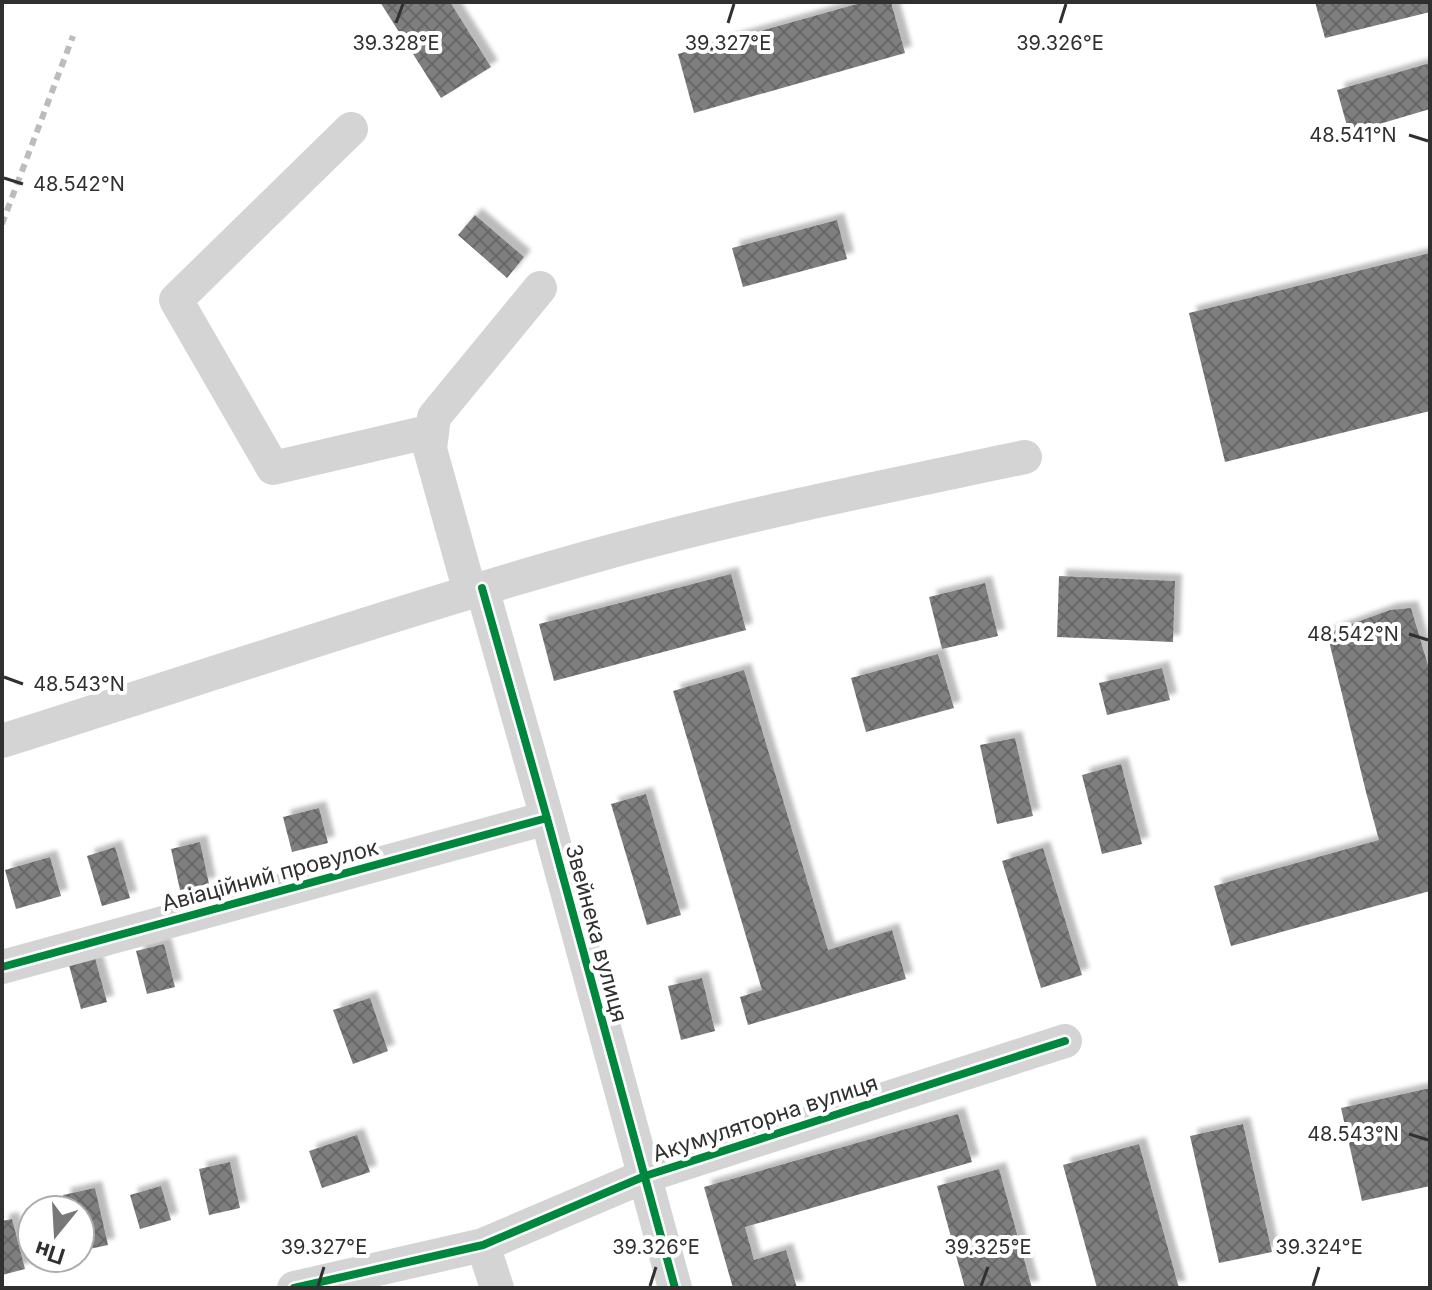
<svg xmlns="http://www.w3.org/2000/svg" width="1432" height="1290" font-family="Inter,sans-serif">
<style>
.building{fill:url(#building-cross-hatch);filter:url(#shadow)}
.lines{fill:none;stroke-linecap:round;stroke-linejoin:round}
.minor{stroke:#d4d4d4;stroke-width:34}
.rail{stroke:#bcbcbc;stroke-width:6;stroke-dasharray:8 6;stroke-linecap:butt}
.cycleway-casing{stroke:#fff;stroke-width:13}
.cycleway{stroke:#00873e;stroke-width:8}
.ticks{fill:none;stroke:#303030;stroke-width:3}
.labels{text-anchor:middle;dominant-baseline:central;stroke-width:8;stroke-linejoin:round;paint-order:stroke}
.street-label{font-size:22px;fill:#303030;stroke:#fff}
.ticks-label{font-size:20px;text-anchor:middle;fill:#303030;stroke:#fff;stroke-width:8;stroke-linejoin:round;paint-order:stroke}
</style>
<defs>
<pattern id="building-cross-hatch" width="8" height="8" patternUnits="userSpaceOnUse" patternTransform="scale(2)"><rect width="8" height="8" fill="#7f7f7f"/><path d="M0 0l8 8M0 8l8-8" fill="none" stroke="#686868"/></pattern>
<filter id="shadow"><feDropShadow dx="7" dy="-7" stdDeviation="2" flood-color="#0004"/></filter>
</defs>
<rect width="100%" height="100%" fill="#fff"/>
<path class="building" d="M380 2H450L491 67 441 98Z
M864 2H891L905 53 694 113 678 54Z
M1315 2H1430V12L1325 38Z
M1430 63V109L1349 133 1337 90Z
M475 215 524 257 507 278 458 235Z
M837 220 847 259 743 287 732 248Z
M1430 253V411L1225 462 1189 313Z
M731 574 746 630 554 681 539 624Z
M1059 576 1175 581 1173 642 1057 637Z
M985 583 998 636 942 649 929 597Z
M1411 608 1430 672V891L1231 946 1214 886 1379 840 1366 792 1327 633 1390 610Z
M938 654 954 708 866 732 851 678Z
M1162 668 1170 700 1107 715 1099 683Z
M744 670 828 950 892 930 906 979 748 1025 740 997 762 990 673 691Z
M1015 738 1033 816 997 824 980 745Z
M1121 764 1142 844 1102 854 1082 775Z
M646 794 681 915 647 925 611 804Z
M319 808 328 843 292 852 283 817Z
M200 842 209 884 180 890 171 849Z
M115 847 130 898 102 906 87 856Z
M1043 848 1082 975 1041 988 1002 861Z
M50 857 61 896 16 909 5 870Z
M164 944 175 987 147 994 136 951Z
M95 958 107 1002 81 1009 69 965Z
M702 978 715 1031 681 1040 668 986Z
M370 998 388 1051 353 1064 333 1010Z
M1430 1088V1186L1362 1201 1341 1108Z
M958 1114 972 1162 745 1227 754 1260 786 1250 797 1288H733L704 1187Z
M1243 1124 1272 1252 1219 1263 1190 1136Z
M357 1135 370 1172 322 1188 309 1151Z
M1139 1144 1179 1288H1097L1063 1165Z
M230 1162 240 1208 209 1215 199 1169Z
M999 1169 1032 1288H965L937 1186Z
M161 1186 171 1220 140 1229 130 1195Z
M95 1188 108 1245 80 1251V1210H67L63 1195Z
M12 1219 25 1269 2 1275V1221Z"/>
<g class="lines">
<path class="minor" d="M351 129 176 300 273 468 432 431
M482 588 547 818 675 1288
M470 592 430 449 434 417 540 288
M2 741C202 678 400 610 601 554 741 515 883 487 1025 457
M2 967 547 818
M483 1245 497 1288
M294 1288 483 1245 645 1176 1065 1041"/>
<path class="rail" d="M2 224 73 36"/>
<g class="cycleway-casing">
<path id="cycleway" d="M482 588 547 818 675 1288
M2 967 547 818
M294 1288 483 1245 645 1176 1065 1041"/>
</g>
<use href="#cycleway" class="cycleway"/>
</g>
<path class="ticks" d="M396 23 403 4M728 23 734 4M1060 23 1066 4M1409 135 1428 141M4 178 23 184M1409 634 1428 640M4 677 23 684M1409 1134 1428 1140M318 1286 324 1267M650 1286 656 1267M981 1286 988 1267M1313 1286 1319 1267"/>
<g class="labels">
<g class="street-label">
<text transform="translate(270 875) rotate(-15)">Авіаційний провулок</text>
<text transform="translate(597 933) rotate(75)">Звейнека вулиця</text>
<text transform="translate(765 1118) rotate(-18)">Акумуляторна вулиця</text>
</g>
</g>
<g class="ticks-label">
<text x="396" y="50">39.328°E</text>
<text x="728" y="50">39.327°E</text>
<text x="1060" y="50">39.326°E</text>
<text x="1353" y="142">48.541°N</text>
<text x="79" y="191">48.542°N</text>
<text x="1353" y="641">48.542°N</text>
<text x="79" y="691">48.543°N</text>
<text x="1353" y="1141">48.543°N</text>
<text x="324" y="1254">39.327°E</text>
<text x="656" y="1254">39.326°E</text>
<text x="988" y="1254">39.325°E</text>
<text x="1319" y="1254">39.324°E</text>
</g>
<rect width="1432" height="1290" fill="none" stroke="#303030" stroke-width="8"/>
<g transform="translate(56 1234) rotate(198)"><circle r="38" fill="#ffffff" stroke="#acacac" stroke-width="2"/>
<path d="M0-6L14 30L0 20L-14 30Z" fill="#787878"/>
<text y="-12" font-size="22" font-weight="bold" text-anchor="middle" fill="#303030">Пн</text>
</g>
</svg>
